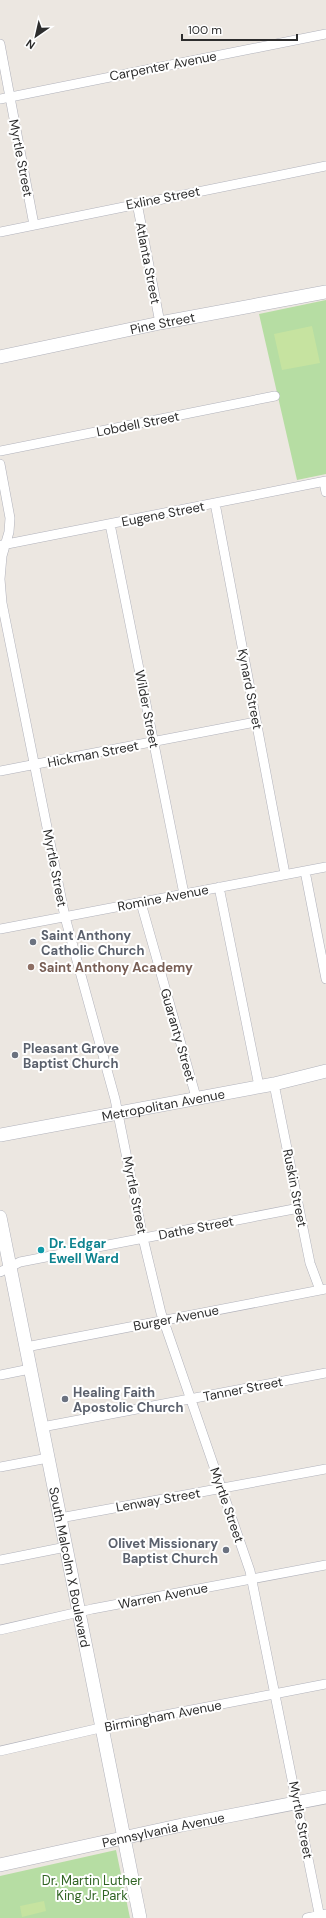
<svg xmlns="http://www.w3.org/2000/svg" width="326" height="1918" font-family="'DM Sans',sans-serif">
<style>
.green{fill:#b6dda3}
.pitch{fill:#c6e3a0}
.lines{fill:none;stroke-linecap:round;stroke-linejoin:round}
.street-casing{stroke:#b1b2bb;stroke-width:10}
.secondary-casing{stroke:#b1b2bb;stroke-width:14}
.street{stroke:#fff;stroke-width:9}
.secondary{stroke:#fff;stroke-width:13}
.worship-dot{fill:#6b7280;stroke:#fff;stroke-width:1.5}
.education-dot{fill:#8d6e63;stroke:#fff;stroke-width:1.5}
.culture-dot{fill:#0f9aa8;stroke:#fff;stroke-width:1.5}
.labels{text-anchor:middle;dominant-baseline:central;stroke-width:4;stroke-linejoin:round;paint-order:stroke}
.street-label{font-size:13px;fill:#2d2d2d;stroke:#fff}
.worship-label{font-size:13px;font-weight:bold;fill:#5b616d;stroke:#fff;text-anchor:start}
.education-label{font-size:13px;font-weight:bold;fill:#785e54;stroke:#fff;text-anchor:start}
.culture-label{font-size:13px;font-weight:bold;fill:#0d838f;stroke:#fff;text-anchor:start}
.park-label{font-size:13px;fill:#306423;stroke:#fff}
</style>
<rect width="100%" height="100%" fill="#ece7e1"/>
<path class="green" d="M326 300V474L297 480 259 314Z
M116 1850 130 1918H0V1876Z"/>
<path class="pitch" d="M312 326 320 363 282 370 274 334Z
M44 1901 46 1911 22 1917 20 1906Z"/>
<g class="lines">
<g class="street-casing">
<path id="street" d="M0 44 34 225
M0 99 326 34
M137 203 160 323
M0 232 326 166
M0 451 275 396
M0 464 10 518 9 532 2 556 0 579 2 603 65 917 115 1099 143 1238 161 1313 250 1571 320 1918
M324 482 326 492
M215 503 285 874
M110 524 184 894
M2 545 326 481
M0 771 256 722
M305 871 326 979
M219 887 259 1086
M141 903 196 1097
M0 929 326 867
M274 1084 310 1263 320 1290
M0 1272 20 1262 299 1208
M26 1347 326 1289
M0 1375 30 1369
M42 1427 326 1373
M0 1467 48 1458
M60 1518 326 1469
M0 1560 66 1547
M0 1630 92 1609 326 1565
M0 1751 113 1725 326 1684
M307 1918 326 1914"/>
</g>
<g class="secondary-casing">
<g id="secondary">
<path id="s1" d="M0 357 160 323 326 292"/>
<path id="s2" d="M0 1135 274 1084 326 1071"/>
<path id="s3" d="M0 1217 140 1918"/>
<path id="s4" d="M0 1865 182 1825 326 1797"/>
</g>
</g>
<use href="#street" class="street"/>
<use href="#secondary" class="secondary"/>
</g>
<g class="worship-dot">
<circle cx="33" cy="942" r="4"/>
<circle cx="15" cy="1055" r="4"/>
<circle cx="65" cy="1399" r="4"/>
<circle cx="226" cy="1550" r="4"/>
</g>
<circle class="education-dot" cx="31" cy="967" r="4"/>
<circle class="culture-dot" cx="41" cy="1250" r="4"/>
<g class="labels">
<g class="street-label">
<text transform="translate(163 66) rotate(-11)">Carpenter Avenue</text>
<text transform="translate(21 158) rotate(79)">Myrtle Street</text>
<text transform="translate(163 198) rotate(-11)">Exline Street</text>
<text transform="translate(148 263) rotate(79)">Atlanta Street</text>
<text stroke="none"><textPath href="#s1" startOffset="166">Pine Street</textPath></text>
<text transform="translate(138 424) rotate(-11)">Lobdell Street</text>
<text transform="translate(163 514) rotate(-11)">Eugene Street</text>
<text transform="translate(250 689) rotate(79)">Kynard Street</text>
<text transform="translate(147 709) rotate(79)">Wilder Street</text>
<text transform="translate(93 754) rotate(-11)">Hickman Street</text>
<text transform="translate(55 868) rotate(79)">Myrtle Street</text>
<text transform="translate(163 898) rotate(-11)">Romine Avenue</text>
<text transform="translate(178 1035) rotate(74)">Guaranty Street</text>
<text stroke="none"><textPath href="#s2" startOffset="166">Metropolitan Avenue</textPath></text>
<text transform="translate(295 1188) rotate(79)">Ruskin Street</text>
<text transform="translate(135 1195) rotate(79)">Myrtle Street</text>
<text transform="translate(196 1228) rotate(-11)">Dathe Street</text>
<text transform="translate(176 1318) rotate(-11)">Burger Avenue</text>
<text transform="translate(243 1389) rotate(-11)">Tanner Street</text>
<text transform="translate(158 1500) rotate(-10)">Lenway Street</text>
<text transform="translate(227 1505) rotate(71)">Myrtle Street</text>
<text stroke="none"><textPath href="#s3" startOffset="357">South Malcolm X Boulevard</textPath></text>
<text transform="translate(163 1596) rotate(-11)">Warren Avenue</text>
<text transform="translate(163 1716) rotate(-11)">Birmingham Avenue</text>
<text transform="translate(301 1820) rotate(79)">Myrtle Street</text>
<text stroke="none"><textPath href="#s4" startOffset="167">Pennsylvania Avenue</textPath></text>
</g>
<g class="worship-label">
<text x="41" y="935">Saint Anthony<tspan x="41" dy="15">Catholic Church</tspan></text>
<text x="23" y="1048">Pleasant Grove<tspan x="23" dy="15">Baptist Church</tspan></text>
<text x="73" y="1392">Healing Faith<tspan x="73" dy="15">Apostolic Church</tspan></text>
<text x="218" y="1543" text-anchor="end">Olivet Missionary<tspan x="218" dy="15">Baptist Church</tspan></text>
</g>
<g class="education-label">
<text x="39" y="967">Saint Anthony Academy</text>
</g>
<g class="culture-label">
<text x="49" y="1243">Dr. Edgar<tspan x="49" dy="15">Ewell Ward</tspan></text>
</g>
<g class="park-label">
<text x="92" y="1880">Dr. Martin Luther<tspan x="92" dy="15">King Jr. Park</tspan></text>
</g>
</g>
<g transform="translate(36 36) rotate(214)" stroke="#ffffff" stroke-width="3" paint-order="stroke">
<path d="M0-3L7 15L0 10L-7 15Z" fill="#2d2d2d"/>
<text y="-6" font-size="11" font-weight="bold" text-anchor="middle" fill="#2d2d2d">N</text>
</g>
<path d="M182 34v6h115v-6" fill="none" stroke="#2d2d2d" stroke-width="2"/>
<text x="188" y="34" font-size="12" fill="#2d2d2d" stroke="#ffffff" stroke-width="3" paint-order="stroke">100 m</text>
</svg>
